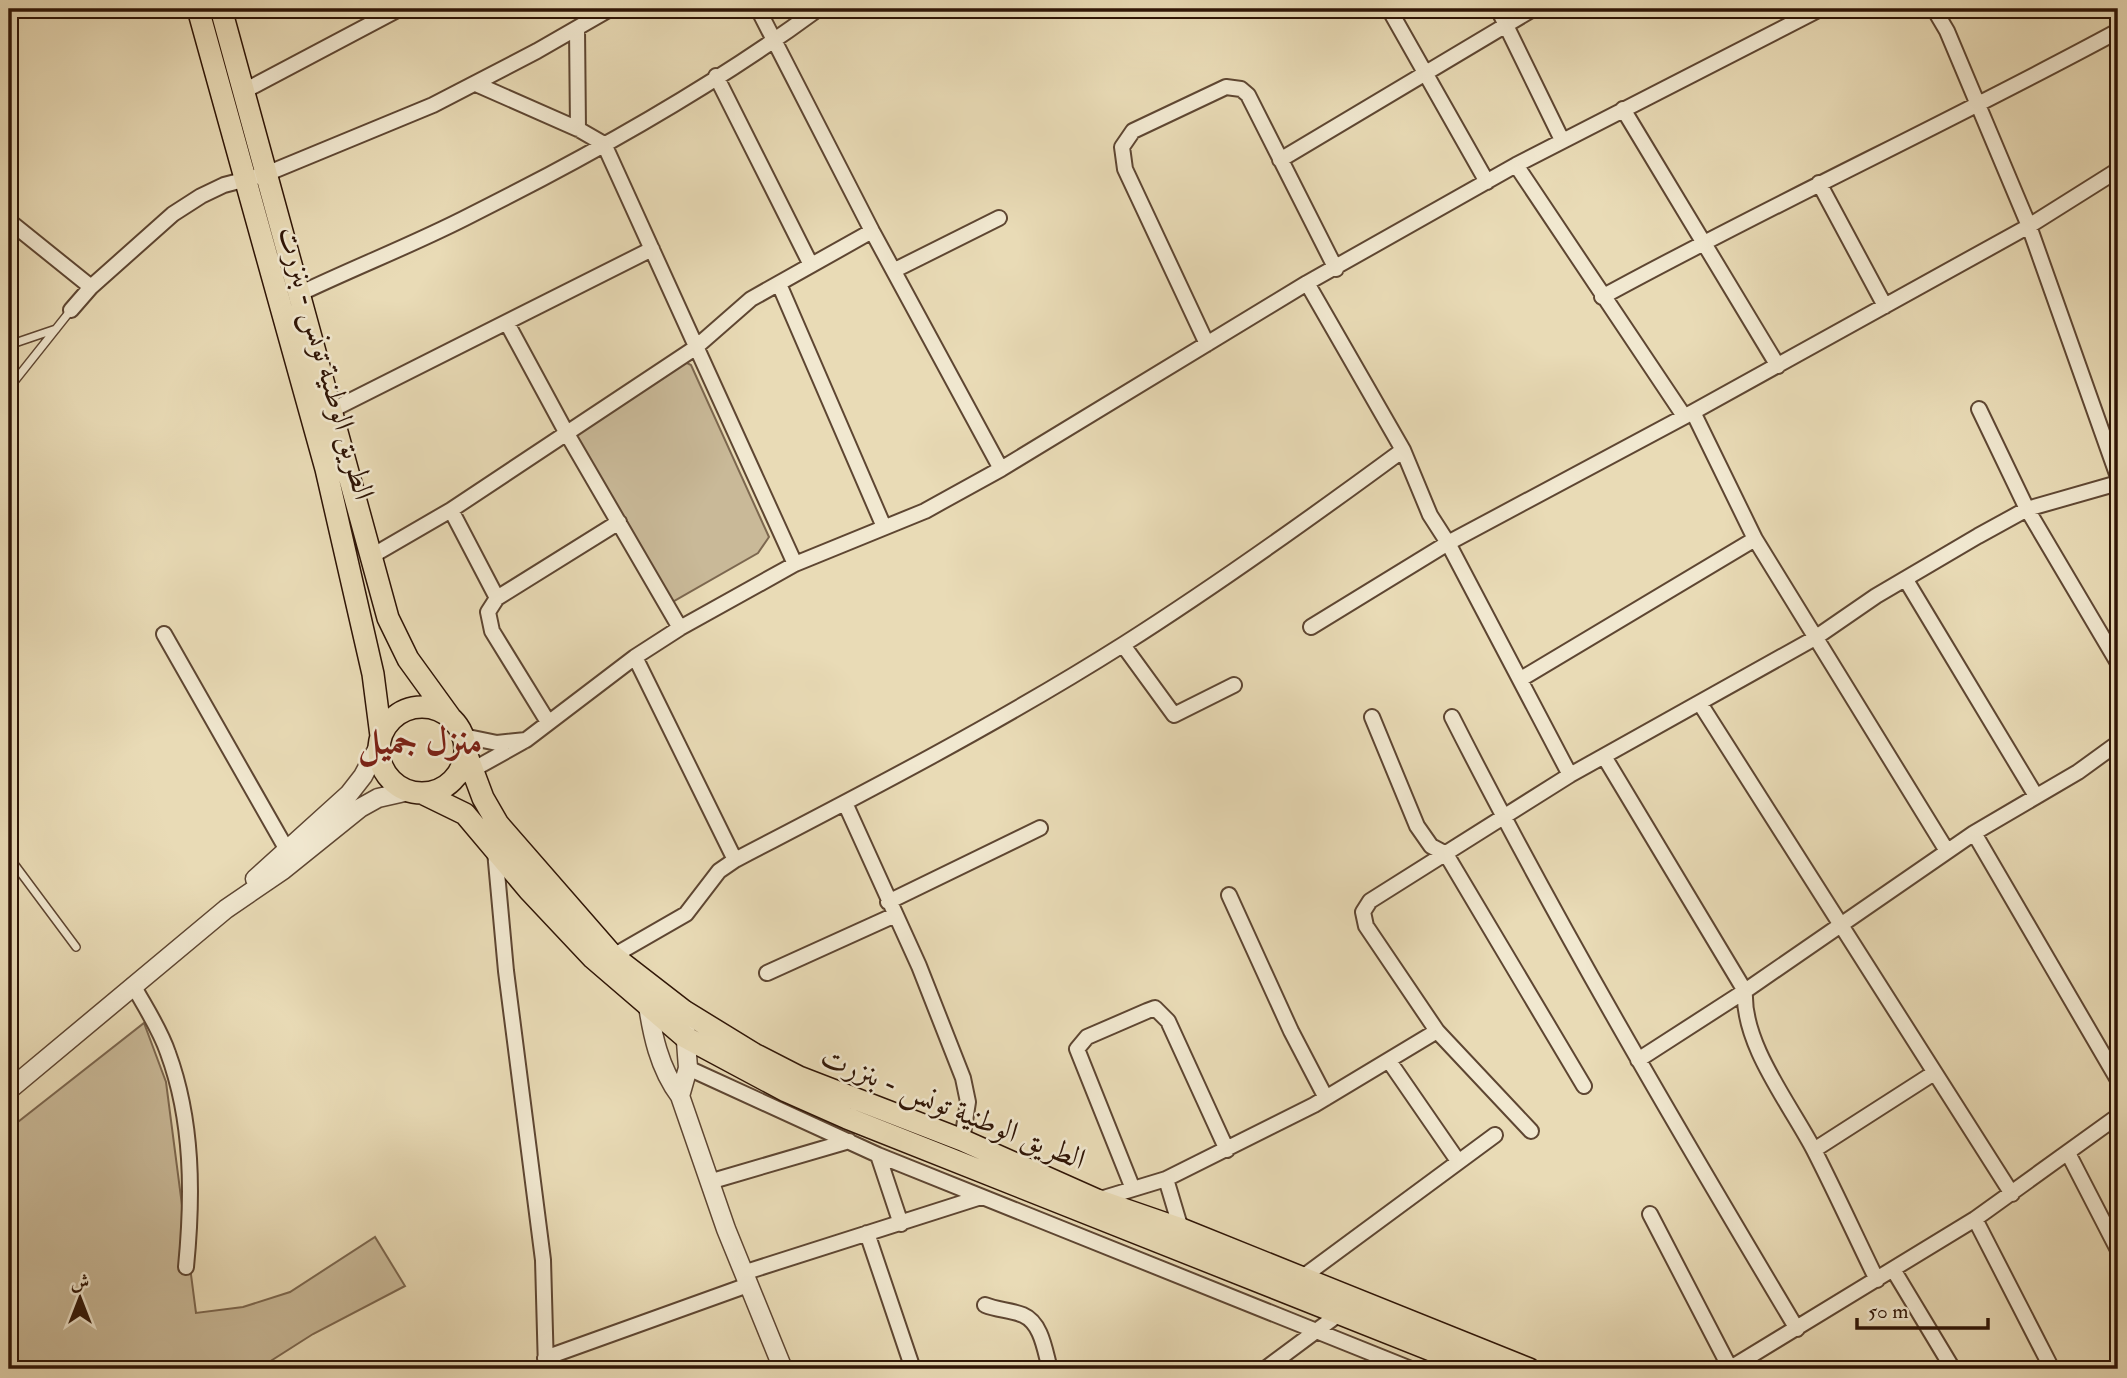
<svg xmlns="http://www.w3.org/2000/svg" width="2127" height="1378" font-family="'IM FELL Double Pica',Amiri,serif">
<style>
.green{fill:#c9b998;stroke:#7c674f;stroke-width:2}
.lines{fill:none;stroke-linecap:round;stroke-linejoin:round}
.service-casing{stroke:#5e4632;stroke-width:10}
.minor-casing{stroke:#5e4632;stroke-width:18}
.tertiary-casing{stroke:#5e4632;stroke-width:21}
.primary-casing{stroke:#2f1506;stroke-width:24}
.service{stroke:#f1e8d0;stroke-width:7}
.minor{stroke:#f1e8d0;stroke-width:14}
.tertiary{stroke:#f1e8d0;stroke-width:18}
.primary{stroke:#e9dbb6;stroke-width:21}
.labels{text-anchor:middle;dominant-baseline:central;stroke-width:5;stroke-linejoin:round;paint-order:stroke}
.street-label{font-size:30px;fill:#2f1506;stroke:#f1e8d0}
.district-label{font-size:37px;font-weight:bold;fill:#7a1f14;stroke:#f1e8d0}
</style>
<rect width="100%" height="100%" fill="#e9dbb6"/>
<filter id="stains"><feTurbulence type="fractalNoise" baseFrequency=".00286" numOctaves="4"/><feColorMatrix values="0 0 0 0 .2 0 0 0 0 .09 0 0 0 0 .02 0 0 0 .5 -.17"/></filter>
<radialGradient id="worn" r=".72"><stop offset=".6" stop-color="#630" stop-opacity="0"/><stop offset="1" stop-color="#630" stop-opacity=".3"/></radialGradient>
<path class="green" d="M683 361 691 365 769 537 758 553 667 605 574 432Z
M144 1023 166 1082 196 1313 243 1307 290 1292 375 1237 405 1286 313 1334 258 1369H9V1129Z"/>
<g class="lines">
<g class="service-casing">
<path id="service" d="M9 345 56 329
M9 388 71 310
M9 857 76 947"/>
</g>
<g class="minor-casing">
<path id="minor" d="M758 9 872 231 1001 469
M1389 9 1487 182
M1498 9 1562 140
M1934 9 1947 31 2029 226 2118 477
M577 28 578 129
M716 76 811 265
M476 84 578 129 604 144 795 564
M244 91 399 9
M1623 109 1778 366
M1280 160 1533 9
M1516 165 1684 416
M1819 183 1885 306
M9 221 91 287 173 214 201 196 224 185 266 174 433 105 537 51 610 9
M895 270 999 218
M1307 283 1403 450 1430 515 1448 543 1570 775
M779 284 884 527
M297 295C355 267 415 244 471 215 591 155 711 88 818 9
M1602 297C1772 204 1948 123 2118 31
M71 310 91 287
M507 323 566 432 680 628
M1207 344 1125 169 1122 147 1133 131 1226 87 1241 89 1248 95 1336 269
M1979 409 2027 509 2118 663
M330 411 652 249
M1693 412 1755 539 1947 851
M451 510 497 598 488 612 492 631 548 722
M370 557 451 510 695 348 751 299 872 231
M1906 580 2036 796
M497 598 619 522
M1311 627 1448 543 1693 412 2029 226 2118 170
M164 634 287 850
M1123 645 1174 715 1234 685
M635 657 735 860
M1521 679 1755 539
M1701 705 2012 1194
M1372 717 1417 826 1431 846 1446 854 1584 1086
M1452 717C1558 926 1677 1128 1797 1329
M526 740 635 657 680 628 795 564 925 511 1001 469 1307 283 1516 165 1820 9
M1605 758 1745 991C1742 1044 1790 1104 1814 1150 1836 1193 1856 1237 1877 1280
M449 783 526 740 497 743 463 736
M845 803 919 966 963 1078 968 1102 962 1140
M1974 833 2118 1080
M495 851 506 971 543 1260 546 1369
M1229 895 1291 1031 1326 1098
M888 902 1040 828
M613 956 686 914 719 871 735 860C866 792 999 723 1124 644 1220 583 1312 517 1403 450
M767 973 895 915
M133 985C145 1007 160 1029 168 1053 193 1121 193 1195 186 1267
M1638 1060 1745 991 1974 833 2078 772 2118 743
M1389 1061 1458 1161
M688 1068 878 1155 1411 1369
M1531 1131 1437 1031 1366 926 1363 912 1370 901 1570 775 1815 638 1876 596 1978 536 2027 509 2118 483
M1814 1150 1934 1073
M2068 1153 2118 1250
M878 1155 901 1224
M1166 1179 1314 1105 1437 1031
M709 1182 849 1141
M1133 1189 1077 1049 1087 1037 1147 1011 1155 1008 1168 1021 1227 1150
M1097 1200 1166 1179 1181 1229
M1650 1214 1730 1368
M1975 1219 2052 1369
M867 1233 913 1369
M1894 1271 1953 1369
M743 1273 981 1197
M1300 1279 1495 1135
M985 1305C997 1310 1011 1310 1023 1315 1042 1323 1045 1352 1050 1369
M545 1358 748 1285
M1265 1369 1339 1314
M1729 1369 1975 1219 2118 1116"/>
</g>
<g class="tertiary-casing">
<path id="tertiary" d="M255 879 349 794 363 776 380 744
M647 999C652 1034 659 1068 680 1096L726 1229 783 1369
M9 1090 226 909 283 870 360 808 378 798 409 791
M680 1096 688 1068 685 1028"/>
</g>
<g class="primary-casing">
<path id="primary" d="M198 9 326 469 373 674 381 736
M221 9 388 618 408 659 450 717
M379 750a43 43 0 1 1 86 0a43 43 0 1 1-86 0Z
M465 750 483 798 498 824 613 956 684 1011 754 1054 799 1077 962 1140 1097 1200 1181 1229 1529 1369
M422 793 465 814 529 890 593 958 685 1037 786 1091 847 1118 1479 1369"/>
</g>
<use href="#service" class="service"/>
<use href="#minor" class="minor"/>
<use href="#tertiary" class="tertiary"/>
<use href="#primary" class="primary"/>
</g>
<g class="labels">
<g class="street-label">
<text transform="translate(326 363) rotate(74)">الطريق الوطنية تونس - بنزرت</text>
<text transform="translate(953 1108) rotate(22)">الطريق الوطنية تونس - بنزرت</text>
</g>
<g class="district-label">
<text x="420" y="741">منزل جميل</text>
</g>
</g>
<rect width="2127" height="1378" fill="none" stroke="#e9dbb6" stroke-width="35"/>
<rect x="10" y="10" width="2106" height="1357" fill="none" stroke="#2f1506" stroke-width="3.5"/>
<rect x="18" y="18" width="2092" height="1343" fill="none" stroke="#2f1506" stroke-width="2"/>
<g transform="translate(80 1298)" stroke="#f1e8d0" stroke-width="5" paint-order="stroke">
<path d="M0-5L12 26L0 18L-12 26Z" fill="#2f1506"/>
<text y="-10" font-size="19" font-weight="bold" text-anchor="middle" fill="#2f1506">ش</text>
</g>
<path d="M1857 1318v10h131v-10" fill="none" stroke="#2f1506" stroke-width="3.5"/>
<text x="1868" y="1318" font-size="21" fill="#2f1506" stroke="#f1e8d0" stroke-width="5" paint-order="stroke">50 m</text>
<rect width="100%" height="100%" filter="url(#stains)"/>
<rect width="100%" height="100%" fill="url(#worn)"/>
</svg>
